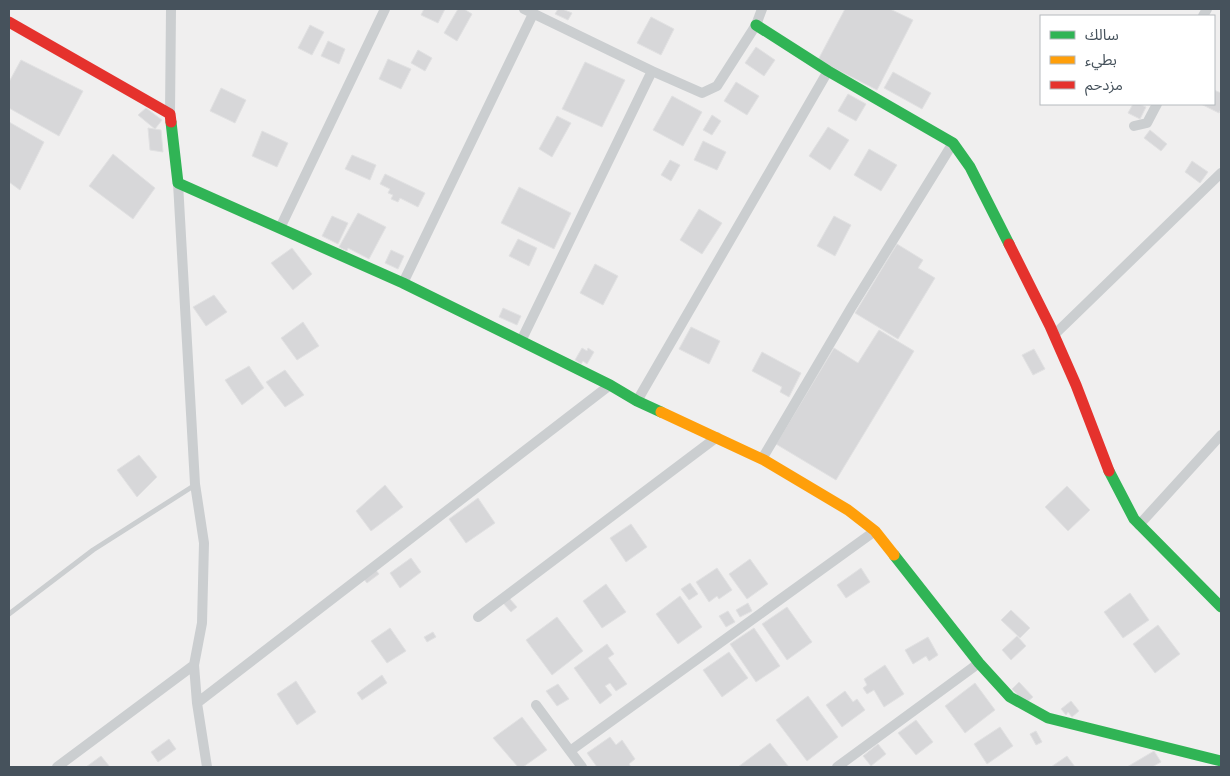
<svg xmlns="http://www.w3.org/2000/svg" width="1230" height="776" font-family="Lato,'Noto Sans Arabic',sans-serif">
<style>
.building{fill:#d7d7d9;stroke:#e1e1e2}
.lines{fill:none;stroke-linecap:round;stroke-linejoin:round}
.lane{stroke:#cbced0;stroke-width:5}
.street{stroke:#cbced0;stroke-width:10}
.fast{stroke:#30b455;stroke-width:11}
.slow{stroke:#ff9f0a;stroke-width:11}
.jam{stroke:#e5322d;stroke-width:11}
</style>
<rect width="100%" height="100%" fill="#f0efef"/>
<path class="building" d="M424 9H445L438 23 421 15Z
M458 9H464L472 14 457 41 444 33Z
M558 9H562L572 13 568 20 555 14Z
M845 9H890L913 20 877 90 818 60Z
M651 17 674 29 661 55 637 43Z
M310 25 324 32 312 55 298 48Z
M328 41 345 49 339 64 321 56Z
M756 47 775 60 764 76 745 63Z
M418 50 432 58 425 71 411 63Z
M388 59 411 69 401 89 379 79Z
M21 60 83 91 59 136 9 108V82Z
M585 62 625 80 602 127 562 109Z
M893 72 931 93 922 109 884 88Z
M736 82 759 96 747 115 724 101Z
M221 88 246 100 235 123 210 111Z
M1214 90 1221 93V109L1219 113 1201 104H1214Z
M848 94 866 104 856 121 838 111Z
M672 96 702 112 683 146 653 130Z
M1133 104H1139L1146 107 1140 119 1128 113Z
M146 108 162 120 155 129 138 115Z
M712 115 721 121 712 135 703 130Z
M557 116 571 123 552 157 539 149Z
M9 122 44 142 20 190 9 182Z
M828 127 849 140 830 170 809 156Z
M148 128 161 130 163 152 150 150Z
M1150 130 1167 144 1161 151 1144 138Z
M262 131 288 143 277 167 252 156Z
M703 141 726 152 717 170 694 160Z
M869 149 897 165 881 191 854 175Z
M113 154 155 188 133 219 89 186Z
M352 155 376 165 370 180 345 169Z
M670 160 680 165 671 181 661 175Z
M1192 161 1208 172 1200 183 1185 172Z
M385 174 425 193 418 207 400 198 398 202 391 199 393 195 388 193 390 189 380 184Z
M519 187 571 213 554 249 501 223Z
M699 209 722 223 702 254 680 240Z
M358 213 386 227 369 259 348 248 347 251 339 247Z
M332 216 348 223 338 244 322 236Z
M834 216 851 225 835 256 817 246Z
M518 239 537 248 529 266 509 256Z
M897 244 923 260 918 268 935 278 898 339 855 313Z
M292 248 312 274 293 290 271 263Z
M391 250 404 256 398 269 385 263Z
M595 264 618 276 603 305 580 293Z
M214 295 227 312 206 326 193 307Z
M503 308 521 316 517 325 499 317Z
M303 322 319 346 297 360 281 338Z
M691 327 720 341 709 364 679 349Z
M879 330 914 351 836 480 776 444 834 348 858 363Z
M582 348 587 351 588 348 594 352 587 364 583 361 581 364 575 360Z
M1034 349 1045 369 1033 375 1022 355Z
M762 352 801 373 789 397 780 392 782 387 752 371Z
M249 366 264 388 242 405 225 380Z
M285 370 304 395 285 407 266 382Z
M139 455 157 477 137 497 117 470Z
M385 485 403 507 371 531 356 511Z
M1067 486 1090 510 1068 531 1045 507Z
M478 498 495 523 466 543 449 519Z
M631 524 647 547 626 562 610 538Z
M411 558 421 572 400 588 390 573Z
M750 559 768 584 747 599 729 574Z
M717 568 732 590 719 599 717 596 709 602 696 582Z
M861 568 870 582 846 598 837 585Z
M375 569 379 574 367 583 363 578Z
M690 583 698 594 689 600 681 589Z
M606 584 626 612 602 628 583 601Z
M1130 593 1149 620 1123 638 1104 612Z
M680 596 702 627 678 644 656 614Z
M509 598 517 607 511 612 503 603Z
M748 603 752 611 740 617 736 610Z
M787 607 812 642 787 660 762 624Z
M1011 610 1030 628 1020 638 1001 620Z
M728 611 735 622 726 627 719 616Z
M557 617 583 651 552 675 526 640Z
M1158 625 1180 654 1155 673 1133 644Z
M390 628 406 651 387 663 371 641Z
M754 628 780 666 756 682 730 644Z
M433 632 436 637 427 642 424 637Z
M1017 636 1026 646 1011 660 1002 650Z
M928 637 938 655 929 661 926 656 913 664 905 650Z
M607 644 614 654 608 658 627 684 616 691 610 683 605 686 612 695 600 704 574 668Z
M729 652 748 678 722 697 703 670Z
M885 665 904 694 884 707 874 690 867 694 863 688 867 685 864 679Z
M382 675 387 683 362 700 357 693Z
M296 681 316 712 297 725 277 694Z
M1019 682 1033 697 1026 703 1012 689Z
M975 683 995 710 965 733 945 706Z
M558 684 569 699 557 706 546 691Z
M845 691 853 702 857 699 865 710 842 727 826 705Z
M808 696 838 737 807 761 776 720Z
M1071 701 1079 711 1072 717 1068 712 1066 715 1061 709Z
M522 717 547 750 523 767H518L493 738Z
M916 720 933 742 916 755 898 733Z
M1000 727 1013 746 987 764 974 744Z
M1036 731 1042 742 1036 745 1030 734Z
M610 737 616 745 622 740 635 759 629 764 631 767H597L587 753Z
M169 739 176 749 158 762 151 752Z
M770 743 788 766 738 767Z
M878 744 886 754 871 766 863 756Z
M1154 751 1161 762 1152 767H1127Z
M101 756 110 767H86Z
M1067 756 1075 767H1051Z"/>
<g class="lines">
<path class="lane" d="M9 614 93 550 195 485"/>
<path class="street" d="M524 9 652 71 702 93 717 86 756 25 762 9
M1203 16 1207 9
M170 114 171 9
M1134 126 1147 123 1157 104
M178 183 195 484 204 543 202 623 194 665 197 703 207 767
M280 228 385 9
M403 283 533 14
M1054 335 1221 173
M521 341 652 71
M637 401 828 71
M762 459 851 308 953 143
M1139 525 1221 435
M478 617 717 437
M197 703 610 385
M536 705 570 751 875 531
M570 751 582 767
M57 767 194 665
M837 767 979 663"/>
<path class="fast" d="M756 25 828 71 953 143 970 167 1009 244
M171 122 178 183 403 283 610 385 637 401 661 412
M1109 471 1134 519 1221 607
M894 555 979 663 1010 697 1048 718 1221 761"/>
<path class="slow" d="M661 412 764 460 848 510 875 531 894 555"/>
<path class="jam" d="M9 22 170 114 171 122
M1009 244 1050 326 1076 385 1109 471"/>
</g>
<rect width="1230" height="776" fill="none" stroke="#46525c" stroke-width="20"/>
<rect x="1040" y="15" width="175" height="90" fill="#ffffff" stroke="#b5babe"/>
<rect x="1050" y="31" width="25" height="8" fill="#30b455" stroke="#b5babe"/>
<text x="1085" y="40" font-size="15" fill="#46525c">سالك</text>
<rect x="1050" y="56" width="25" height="8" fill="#ff9f0a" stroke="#b5babe"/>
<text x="1085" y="65" font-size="15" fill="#46525c">بطيء</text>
<rect x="1050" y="81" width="25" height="8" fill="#e5322d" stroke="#b5babe"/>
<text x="1085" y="90" font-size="15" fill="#46525c">مزدحم</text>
</svg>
